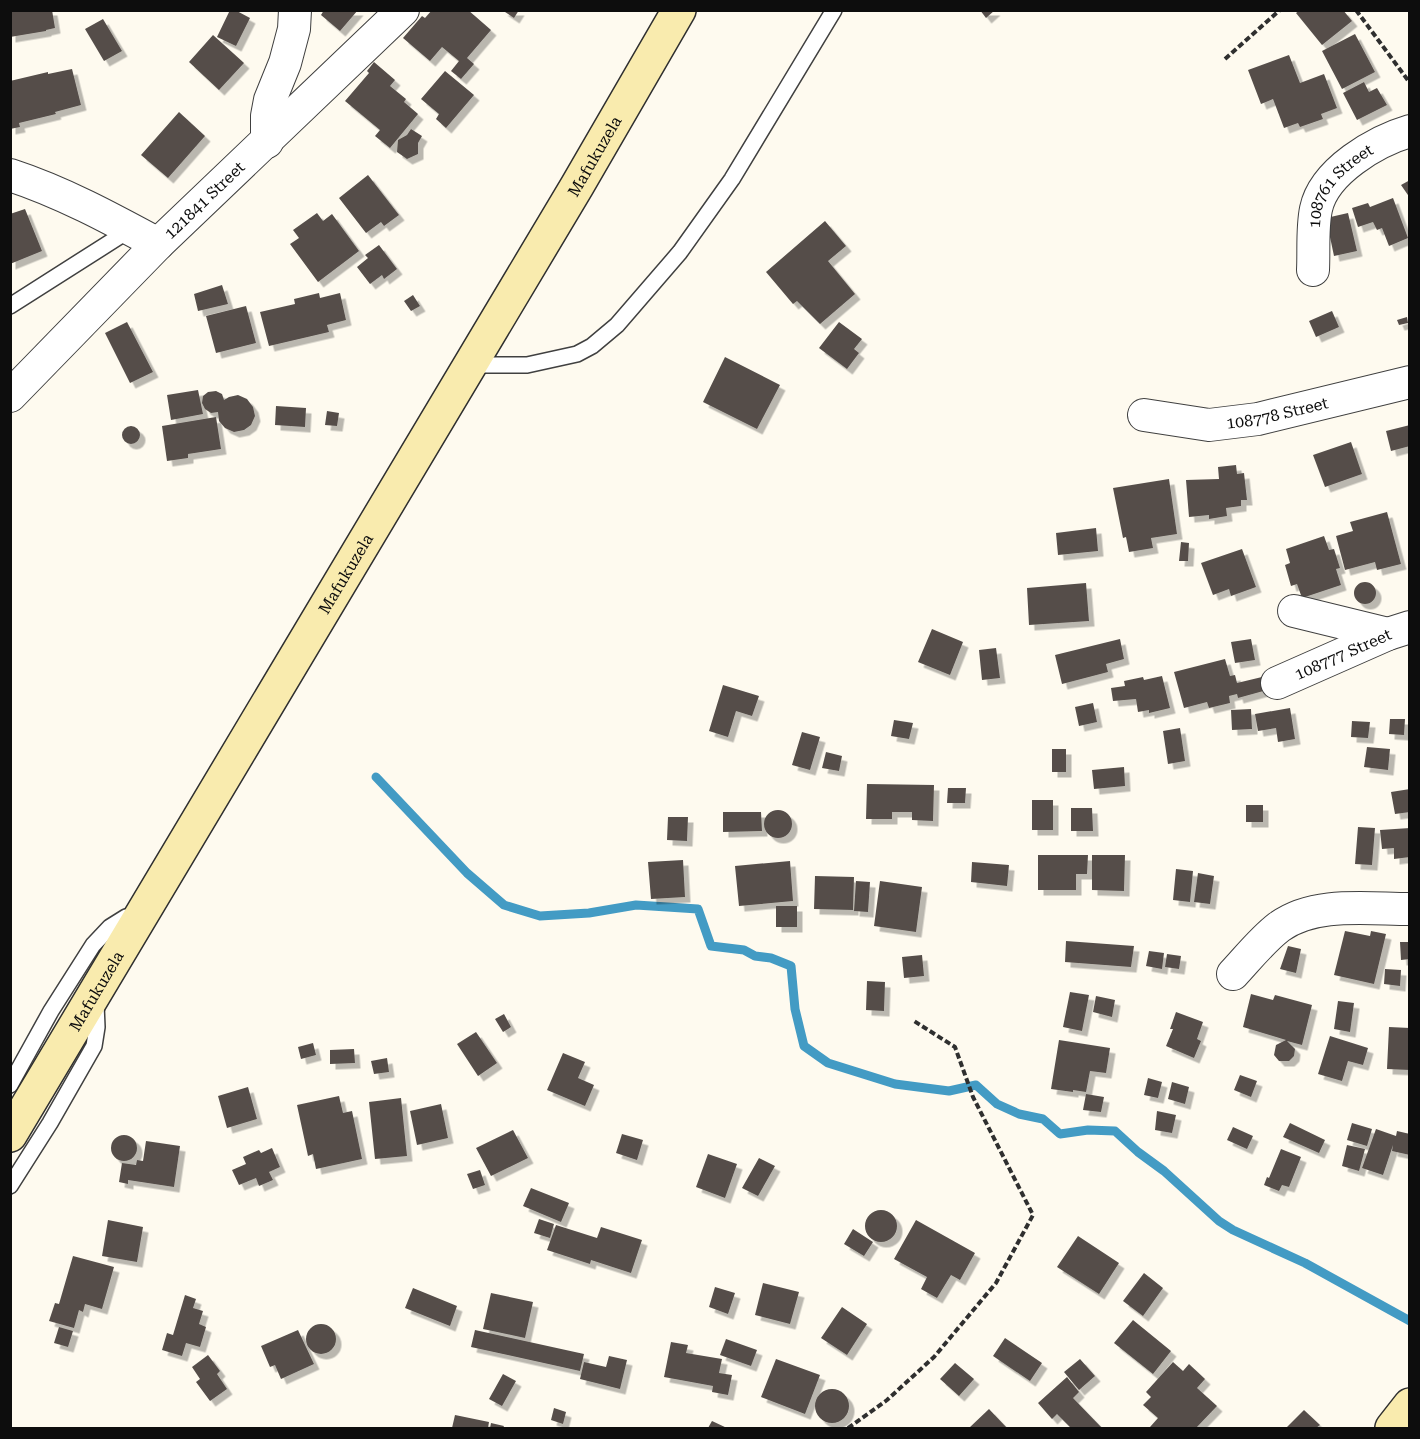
<svg xmlns="http://www.w3.org/2000/svg" width="1420" height="1439" font-family="'Roboto Serif',serif">
<style>
.lines{fill:none;stroke-linecap:round;stroke-linejoin:round}
.stream{stroke:#439bc4;stroke-width:9}
.building{fill:#554e4a;filter:url(#shadow)}
.lane-casing{stroke:#404040;stroke-width:18}
.street-casing{stroke:#404040;stroke-width:34}
.secondary-casing{stroke:#2f2f2f;stroke-width:36}
.path{stroke:#2f2f2f;stroke-width:4;stroke-dasharray:6 3;stroke-linecap:butt}
.lane{stroke:#fff;stroke-width:15}
.street{stroke:#fff;stroke-width:32}
.secondary{stroke:#f9ebae;stroke-width:33}
.labels{text-anchor:middle;dominant-baseline:central;stroke-width:6;stroke-linejoin:round;paint-order:stroke}
.street-label{font-size:16px;fill:#0d0d0d;stroke:#fff}
</style>
<defs>
<filter id="shadow"><feDropShadow dx="5.5" dy="5.5" stdDeviation="0" flood-color="#0004"/></filter>
</defs>
<rect width="100%" height="100%" fill="#fefaef"/>
<g class="lines">
<path class="stream" d="M376 777 467 873 504 905 540 916 589 913 636 905 698 909 711 946 744 950 755 956 771 958 791 966 795 1009 804 1046 828 1063 895 1084 949 1091 976 1085 997 1104 1019 1114 1043 1119 1060 1134 1088 1130 1115 1131 1138 1152 1164 1171 1219 1221 1233 1230 1305 1263 1410 1321"/>
</g>
<path class="building" d="M10 10H52L55 28 46 30V31L10 37Z
M230 10H235L250 18 236 46 217 37Z
M324 10H358L340 31 321 15Z
M432 10H468L491 30 467 58 474 64 461 79 451 71 459 61 442 47 430 61 403 38 422 16 425 18Z
M502 10H519L514 18Z
M980 10H995L986 18Z
M1300 10 1312 12 1314 10H1343L1352 21 1322 45 1296 13Z
M103 19 122 51 104 61 85 29Z
M1355 34 1375 72 1342 89 1322 51Z
M213 35 244 63 219 90 189 62Z
M1289 55 1300 83 1324 74 1337 108 1321 114 1323 119 1300 127 1298 123 1284 128 1273 99 1261 104 1248 70Z
M374 62 395 80 390 86 406 99 404 102 418 114 390 148 375 136 380 130 345 101 369 73 367 71Z
M72 69 81 105 55 112 56 114 19 123 20 127 10 129V81L48 72V74Z
M445 71 474 95 446 128 436 119 439 114 421 99Z
M1364 82 1369 92 1377 88 1387 105 1357 120 1343 93Z
M179 112 205 136 168 178 141 155Z
M411 129 422 136 418 143V154L407 159 397 152 398 140 407 135Z
M368 175 399 215 384 226 381 222 366 233 339 198Z
M1410 180V198L1401 185Z
M1393 198 1408 238 1389 246 1382 228 1377 230 1373 222 1358 227 1352 208 1368 203 1370 207Z
M25 209 42 251 10 264V214Z
M317 213 323 221 332 214 359 251 318 282 290 244 299 238 293 230Z
M1348 213 1357 251 1334 256 1326 218Z
M825 221 846 246 828 261 855 294 820 324 797 301 793 304 766 272Z
M379 245 397 269 384 279 382 275 370 284 357 267 368 258 365 255Z
M222 285 228 304 198 311 194 294Z
M319 293 320 298 340 293 346 320 327 325 329 332 269 346 260 312 295 304 294 299Z
M413 295 420 306 411 311 404 301Z
M246 306 256 343 216 353 206 316Z
M1332 311 1339 327 1316 337 1309 321Z
M1407 317 1408 323 1399 325 1397 320Z
M127 322 153 372 130 383 105 333Z
M839 322 862 339 854 349 859 353 847 369 819 348Z
M725 357 780 385 757 429 703 402Z
M198 390 203 414 171 420 167 395Z
M216 391 222 394 224 400 229 397 238 395 247 399 253 407 255 416 251 425 244 430 234 432 225 428 219 421 218 412 211 413 205 409 202 403 203 396 208 392Z
M276 406 306 408 305 427 275 425Z
M327 411 339 413 337 426 325 425Z
M216 417 221 449 188 454V458L167 461 162 426Z
M1410 425V446L1391 451 1386 431Z
M122 435a9 9 0 1 1 18 0a9 9 0 1 1-18 0Z
M1351 442 1362 474 1325 487 1313 455Z
M1236 465 1237 474 1244 473 1247 500H1241V506L1226 508 1227 516 1209 519V515L1189 517 1186 480 1219 479 1218 467Z
M1169 479 1177 534 1151 538 1153 548 1129 552 1126 537 1123 538 1113 488Z
M1387 512 1401 564 1377 570 1375 562 1345 570 1336 536 1353 531 1350 522Z
M1096 528 1098 551 1058 555 1056 533Z
M1324 536 1329 550 1334 549 1340 568 1336 569 1341 585 1302 598 1297 584 1291 586 1285 565 1290 563 1286 549Z
M1181 542 1189 543 1188 561H1179Z
M1242 549 1256 587 1231 596 1229 589 1213 595 1201 563Z
M1354 593a11 11 0 1 1 22 0a11 11 0 1 1-22 0Z
M1086 583 1089 621 1029 625 1027 588Z
M932 629 963 642 950 675 918 662Z
M1120 639 1124 659 1106 664 1108 672 1062 684 1055 655Z
M1251 639 1255 660 1235 663 1231 642Z
M996 648 1000 678 982 680 979 650Z
M1225 659 1230 676 1235 675 1237 683 1262 677 1267 690 1238 698 1237 694 1229 696 1230 703 1209 708 1207 702 1184 708 1174 672Z
M1162 676 1170 708 1149 713V710L1138 712 1136 699 1113 701 1111 688 1125 686 1124 681 1143 677 1144 680Z
M723 685 759 696 752 716 736 711 728 737 709 731Z
M1093 703 1097 722 1079 726 1075 707Z
M1290 708 1295 739 1278 742 1276 728 1258 731 1255 714Z
M1251 709 1252 729 1232 730 1231 710Z
M1390 719H1405L1404 735 1389 734Z
M894 720 913 723 909 739 891 736Z
M1352 721 1370 722 1368 738 1351 737Z
M1180 728 1185 761 1168 764 1163 731Z
M802 732 820 737 810 770 792 765Z
M1367 747 1390 749 1388 770 1364 767Z
M1052 749H1066V772H1052Z
M826 752 842 756 839 771 822 768Z
M1124 767 1125 786 1094 789 1092 770Z
M867 784 934 785 933 821 912 820V812H892V819H866Z
M948 788H966L965 803H947Z
M1410 789V812L1395 814 1391 792Z
M1032 800H1053V830H1032Z
M1246 805H1263V822H1246Z
M1071 808H1092L1093 831H1071Z
M764 824a14 14 0 1 1 28 0a14 14 0 1 1-28 0Z
M723 812H761L762 831 723 832Z
M668 817H688L687 841 667 840Z
M1358 827 1375 828 1372 865 1355 864Z
M1410 828V857L1394 859V848L1382 849 1380 830Z
M1038 855H1088L1087 874H1076V890H1038Z
M1092 855H1125L1124 891 1092 890Z
M683 860 685 897 651 899 648 862Z
M790 861 793 901 739 906 735 866Z
M972 862 1009 865 1007 886 971 882Z
M1176 869 1193 871 1190 902 1173 900Z
M1198 873 1214 876 1210 904 1194 902Z
M815 876 854 877 853 910 814 909Z
M856 881 870 882 868 912 854 911Z
M880 881 922 887 916 932 874 926Z
M776 906H797V927H776Z
M1345 931 1370 936 1371 931 1386 934 1374 984 1334 975Z
M1066 941 1134 946 1131 967 1065 962Z
M1400 942H1410V959L1401 960Z
M1288 946 1301 949 1296 973 1280 969Z
M1149 951 1164 953 1162 969 1146 966Z
M1167 954 1181 956 1179 969 1165 967Z
M922 955 924 976 904 978 902 957Z
M1385 969 1401 970 1400 986 1384 984Z
M867 981 885 982 884 1011 866 1010Z
M1070 992 1089 995 1082 1031 1063 1027Z
M1251 994 1273 1000 1275 995 1312 1005 1302 1045 1287 1041 1295 1049 1294 1056 1289 1061H1279L1274 1055 1276 1045 1286 1040 1243 1027Z
M1096 996 1115 1000 1112 1017 1093 1012Z
M1338 1001 1354 1003 1350 1032 1334 1029Z
M1176 1012 1203 1022 1197 1039 1201 1041 1194 1058 1166 1046 1173 1029H1170Z
M504 1014 511 1027 503 1032 495 1019Z
M1389 1027 1410 1028V1070L1387 1069Z
M476 1032 497 1063 478 1076 457 1044Z
M1330 1036 1368 1048 1363 1065 1348 1061 1342 1081 1318 1074Z
M1059 1040 1110 1048 1106 1073 1090 1071 1086 1092 1073 1090V1092L1051 1089Z
M313 1043 316 1055 301 1059 298 1047Z
M354 1049 355 1063 330 1064V1050Z
M563 1053 585 1062 578 1078 594 1085 585 1106 547 1090Z
M387 1058 389 1072 374 1074 371 1061Z
M1240 1075 1257 1081 1251 1097 1234 1090Z
M1148 1078 1162 1082 1158 1098 1144 1095Z
M1172 1082 1189 1087 1185 1104 1168 1099Z
M248 1087 257 1119 227 1128 218 1096Z
M1086 1094 1104 1097 1101 1112 1083 1110Z
M339 1096 343 1113 352 1111 362 1159 316 1169 313 1154 308 1156 297 1105Z
M401 1098 407 1156 375 1159 369 1102Z
M441 1104 448 1138 417 1145 410 1111Z
M1157 1111 1176 1115 1172 1133 1155 1130Z
M1290 1123 1325 1140 1319 1153 1283 1137Z
M1352 1123 1372 1129 1367 1146 1347 1140Z
M1233 1127 1253 1136 1247 1149 1227 1140Z
M1376 1129 1396 1136 1397 1131 1410 1134V1155L1392 1151 1393 1145 1383 1175 1362 1168Z
M513 1130 528 1158 491 1176 476 1148Z
M622 1134 643 1140 637 1160 616 1153Z
M111 1148a13 13 0 1 1 26 0a13 13 0 1 1-26 0Z
M146 1141 180 1146 174 1187 128 1180V1184L119 1182 122 1163 136 1165 137 1160 143 1161Z
M1347 1145 1365 1149 1359 1171 1342 1166Z
M272 1148 280 1167 269 1172 273 1180 259 1186 256 1178 239 1185 232 1170 246 1164 243 1157 259 1150 261 1153Z
M1281 1149 1301 1157 1289 1187 1282 1185 1279 1191 1264 1185 1267 1177 1269 1178Z
M708 1154 737 1164 725 1198 696 1187Z
M759 1158 775 1166 758 1196 742 1188Z
M480 1170 485 1185 473 1189 467 1174Z
M531 1188 569 1203 561 1222 523 1206Z
M865 1226a16 16 0 1 1 32 0a16 16 0 1 1-32 0Z
M539 1219 554 1224 550 1238 534 1233Z
M108 1220 143 1227 137 1262 102 1256Z
M916 1220 975 1253 960 1280 951 1275 937 1298 921 1289 927 1277 894 1259Z
M556 1225 597 1238 601 1227 642 1240 631 1273 591 1260 590 1264 547 1250Z
M853 1229 873 1242 864 1256 844 1244Z
M1078 1236 1119 1263 1099 1294 1057 1267Z
M73 1256 114 1267 102 1309 85 1304 83 1312 79 1310 74 1328 49 1321 55 1303 59 1304Z
M1144 1273 1163 1288 1143 1316 1123 1301Z
M763 1283 799 1292 790 1324 755 1315Z
M715 1287 735 1293 728 1314 709 1307Z
M413 1288 457 1306 450 1326 405 1308Z
M491 1293 533 1302 525 1338 483 1329Z
M185 1295 196 1299 193 1308 203 1311 199 1324 206 1327 200 1347 186 1343 182 1356 162 1350 167 1333 173 1335Z
M842 1307 867 1324 847 1355 821 1338Z
M1133 1320 1171 1351 1153 1374 1114 1343Z
M306 1339a15 15 0 1 1 30 0a15 15 0 1 1-30 0Z
M59 1327 73 1331 68 1347 54 1343Z
M298 1330 314 1364 281 1379 275 1365 270 1367 261 1346Z
M475 1330 584 1354 580 1371 471 1347Z
M1005 1338 1042 1363 1030 1381 993 1356Z
M726 1339 757 1350 751 1366 720 1355Z
M671 1342 688 1345 686 1353 722 1359 719 1373 732 1375 728 1395 712 1392 713 1386 664 1377Z
M208 1355 220 1371 217 1374 227 1389 210 1401 196 1382 200 1379 192 1367Z
M609 1356 627 1360 620 1389 580 1379 584 1362 606 1367Z
M776 1359 820 1375 805 1414 761 1397Z
M1080 1359 1095 1376 1079 1390 1064 1372Z
M1173 1362 1183 1371 1189 1364 1205 1379 1197 1388 1217 1406 1196 1428H1152L1150 1427 1158 1418 1143 1405 1151 1397 1146 1392Z
M955 1363 974 1379 959 1396 940 1379Z
M503 1374 516 1381 502 1406 489 1399Z
M1067 1377 1079 1392 1073 1398 1102 1428H1071L1057 1414 1052 1419 1038 1403Z
M815 1406a17 17 0 1 1 34 0a17 17 0 1 1-34 0Z
M554 1408 566 1412 563 1424 551 1420Z
M989 1409 1007 1428H969Z
M1304 1410 1320 1425 1316 1428H1286Z
M455 1415 489 1422 488 1428H452Z
M712 1421 727 1428H708Z
M491 1423 504 1426 503 1428H490Z"/>
<g class="lines">
<g class="lane-casing">
<path id="lane" d="M10 306 131 229
M470 365H527L577 354 592 346 617 325 680 252 732 179 834 10
M10 1085 51 1011 93 945 110 927 126 917H135
M10 1186 50 1123 94 1046 97 1027 96 1004"/>
</g>
<g class="street-casing">
<g id="street">
<path d="M267 142V116L270 100 285 63 294 29 295 10"/>
<path d="M10 175C62 192 110 218 158 244"/>
<path id="s1" d="M1313 270C1314 250 1312 228 1316 209 1324 171 1376 141 1410 131"/>
<path id="s2" d="M10 396 158 244 403 10"/>
<path id="s3" d="M1144 415 1209 425 1258 419 1410 382"/>
<path d="M1294 611 1388 634"/>
<path id="s4" d="M1277 683 1388 634 1410 627"/>
<path d="M1233 974C1248 958 1262 940 1279 927 1314 901 1368 909 1410 909"/>
</g>
</g>
<g class="secondary-casing">
<g id="secondary">
<path id="s5" d="M10 1135 577 186 679 10"/>
<path d="M1392 1428 1410 1405"/>
</g>
</g>
<path class="path" d="M1356 10 1410 83
M1225 59 1280 10
M848 1428 887 1400 934 1357 996 1283 1033 1215 973 1097 955 1047 914 1021"/>
<use href="#lane" class="lane"/>
<use href="#street" class="street"/>
<use href="#secondary" class="secondary"/>
</g>
<g class="labels">
<g class="street-label">
<text stroke="none"><textPath href="#s5" startOffset="1140">Mafukuzela</textPath></text>
<text stroke="none"><textPath href="#s1" startOffset="94">108761 Street</textPath></text>
<text stroke="none"><textPath href="#s2" startOffset="276">121841 Street</textPath></text>
<text stroke="none"><textPath href="#s3" startOffset="135">108778 Street</textPath></text>
<text stroke="none"><textPath href="#s5" startOffset="654">Mafukuzela</textPath></text>
<text stroke="none"><textPath href="#s4" startOffset="72">108777 Street</textPath></text>
<text stroke="none"><textPath href="#s5" startOffset="168">Mafukuzela</textPath></text>
</g>
</g>
<rect width="1420" height="1439" fill="none" stroke="#0d0d0d" stroke-width="24"/>
</svg>
